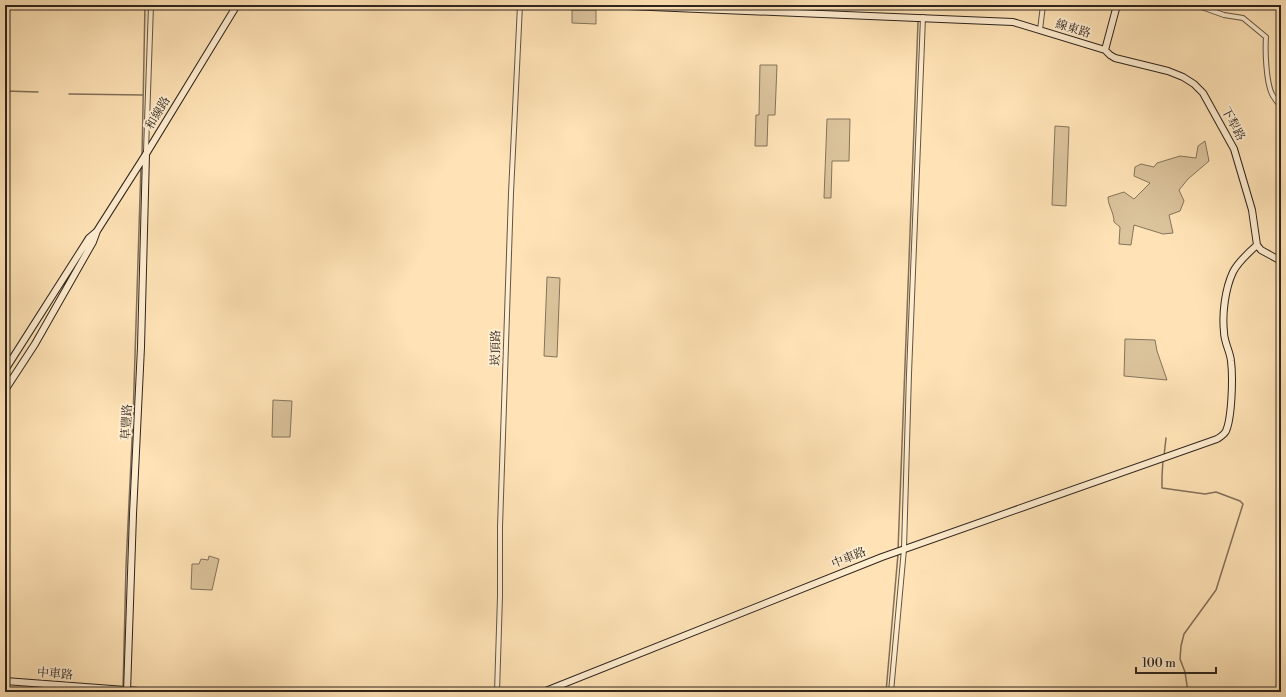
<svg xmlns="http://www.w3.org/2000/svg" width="1286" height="697" font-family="'Libre Bodoni','Noto Serif TC',serif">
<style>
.green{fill:#dbc39c;stroke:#84745c}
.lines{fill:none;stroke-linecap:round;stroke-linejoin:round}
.stream{stroke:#81705a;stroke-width:1.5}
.street-casing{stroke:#625443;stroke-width:6}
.secondary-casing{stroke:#2e241d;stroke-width:8}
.street{stroke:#ffedd0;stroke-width:4}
.secondary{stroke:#ffedd0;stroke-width:6}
.labels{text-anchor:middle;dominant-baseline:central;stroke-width:4;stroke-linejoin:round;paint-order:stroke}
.street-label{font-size:12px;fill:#2e241d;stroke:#ffedd0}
</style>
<rect width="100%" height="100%" fill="#ffe3b6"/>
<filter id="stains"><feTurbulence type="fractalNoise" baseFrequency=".005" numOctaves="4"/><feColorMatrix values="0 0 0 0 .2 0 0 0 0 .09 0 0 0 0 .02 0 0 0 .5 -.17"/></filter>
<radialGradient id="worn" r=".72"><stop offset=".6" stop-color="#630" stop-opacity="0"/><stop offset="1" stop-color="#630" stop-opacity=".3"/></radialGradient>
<path class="green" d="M572 10H596V24L572 23Z
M760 65H777L775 115H768L767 146H755L756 115H759Z
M827 119H850L849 161H832L831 198H824Z
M1055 126 1069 127 1066 206 1052 205Z
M1205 141 1209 161 1188 179 1179 190 1184 201 1180 211 1169 215 1173 233 1163 234 1134 225 1131 245 1119 244 1120 227 1114 222C1114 212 1108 206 1108 197L1124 192 1134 199 1150 183 1134 176 1135 167 1141 164 1154 167 1157 163 1180 156 1196 158 1198 146Z
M547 277 560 278 557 357 544 356Z
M1125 339 1155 340 1157 351 1167 380 1124 376Z
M273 400 292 401 290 437H272Z
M209 556 219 559 212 590 191 589 192 564H199L201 559 208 560Z"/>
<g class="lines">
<path class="stream" d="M5 91 38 92
M69 94 143 95
M142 157 145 5
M1164 456 1166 438
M1163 460 1162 476V488L1205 494 1216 492 1240 501 1243 504 1216 590 1184 634 1181 646 1180 659 1185 672 1188 692
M898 550 918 22
M123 689 126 566 133 419 141 165
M886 692 898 554
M1228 692 1249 688 1258 692"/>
<g class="street-casing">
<path id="street" d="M1196 5 1224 15 1243 18 1266 37C1265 50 1266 82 1272 94 1274 98 1278 103 1281 107
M1040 30 1043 5
M146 151 151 5
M497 692 500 596V527L511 193 520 5
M891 692 904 549 909 374 923 17"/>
</g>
<g class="secondary-casing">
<path id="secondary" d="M604 5 1013 22 1105 50
M1105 50 1110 55 1115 58 1168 71 1183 77 1194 84 1203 93 1234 149 1252 210 1257 245 1261 250 1281 261
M1105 50 1117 5
M5 370 89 238 96 232
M5 390 35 344 93 242 97 231 146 154 237 5
M5 681 152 692
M127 692 133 514 141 347 146 154
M543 692 882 557 1217 439C1220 437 1224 435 1226 431 1232 417 1233 377 1231 361 1230 351 1224 342 1224 332 1222 314 1225 289 1233 272 1238 262 1248 253 1257 245"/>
</g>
<use href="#street" class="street"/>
<use href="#secondary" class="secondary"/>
</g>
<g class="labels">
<g class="street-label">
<text transform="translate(1073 29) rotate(17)">線東路</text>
<text transform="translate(158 113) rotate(-59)">和線路</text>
<text transform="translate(1233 124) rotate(62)">下犁路</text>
<text transform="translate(496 348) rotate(-89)">崁頂路</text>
<text transform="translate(127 422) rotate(-87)">草豐路</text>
<text transform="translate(849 558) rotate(-22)">中車路</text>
<text transform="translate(55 674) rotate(4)">中車路</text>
</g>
</g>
<rect width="1286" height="697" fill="none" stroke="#ffe3b6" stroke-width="20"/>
<rect x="6" y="6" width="1274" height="685" fill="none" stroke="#2e241d" stroke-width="2"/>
<rect x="10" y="10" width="1266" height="677" fill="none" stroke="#2e241d"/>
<path d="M1136 667v6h80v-6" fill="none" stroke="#2e241d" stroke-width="2"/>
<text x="1142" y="667" font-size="12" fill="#2e241d" stroke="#ffedd0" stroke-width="3" paint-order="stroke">100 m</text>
<rect width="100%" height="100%" filter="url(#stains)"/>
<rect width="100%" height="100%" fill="url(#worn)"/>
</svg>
